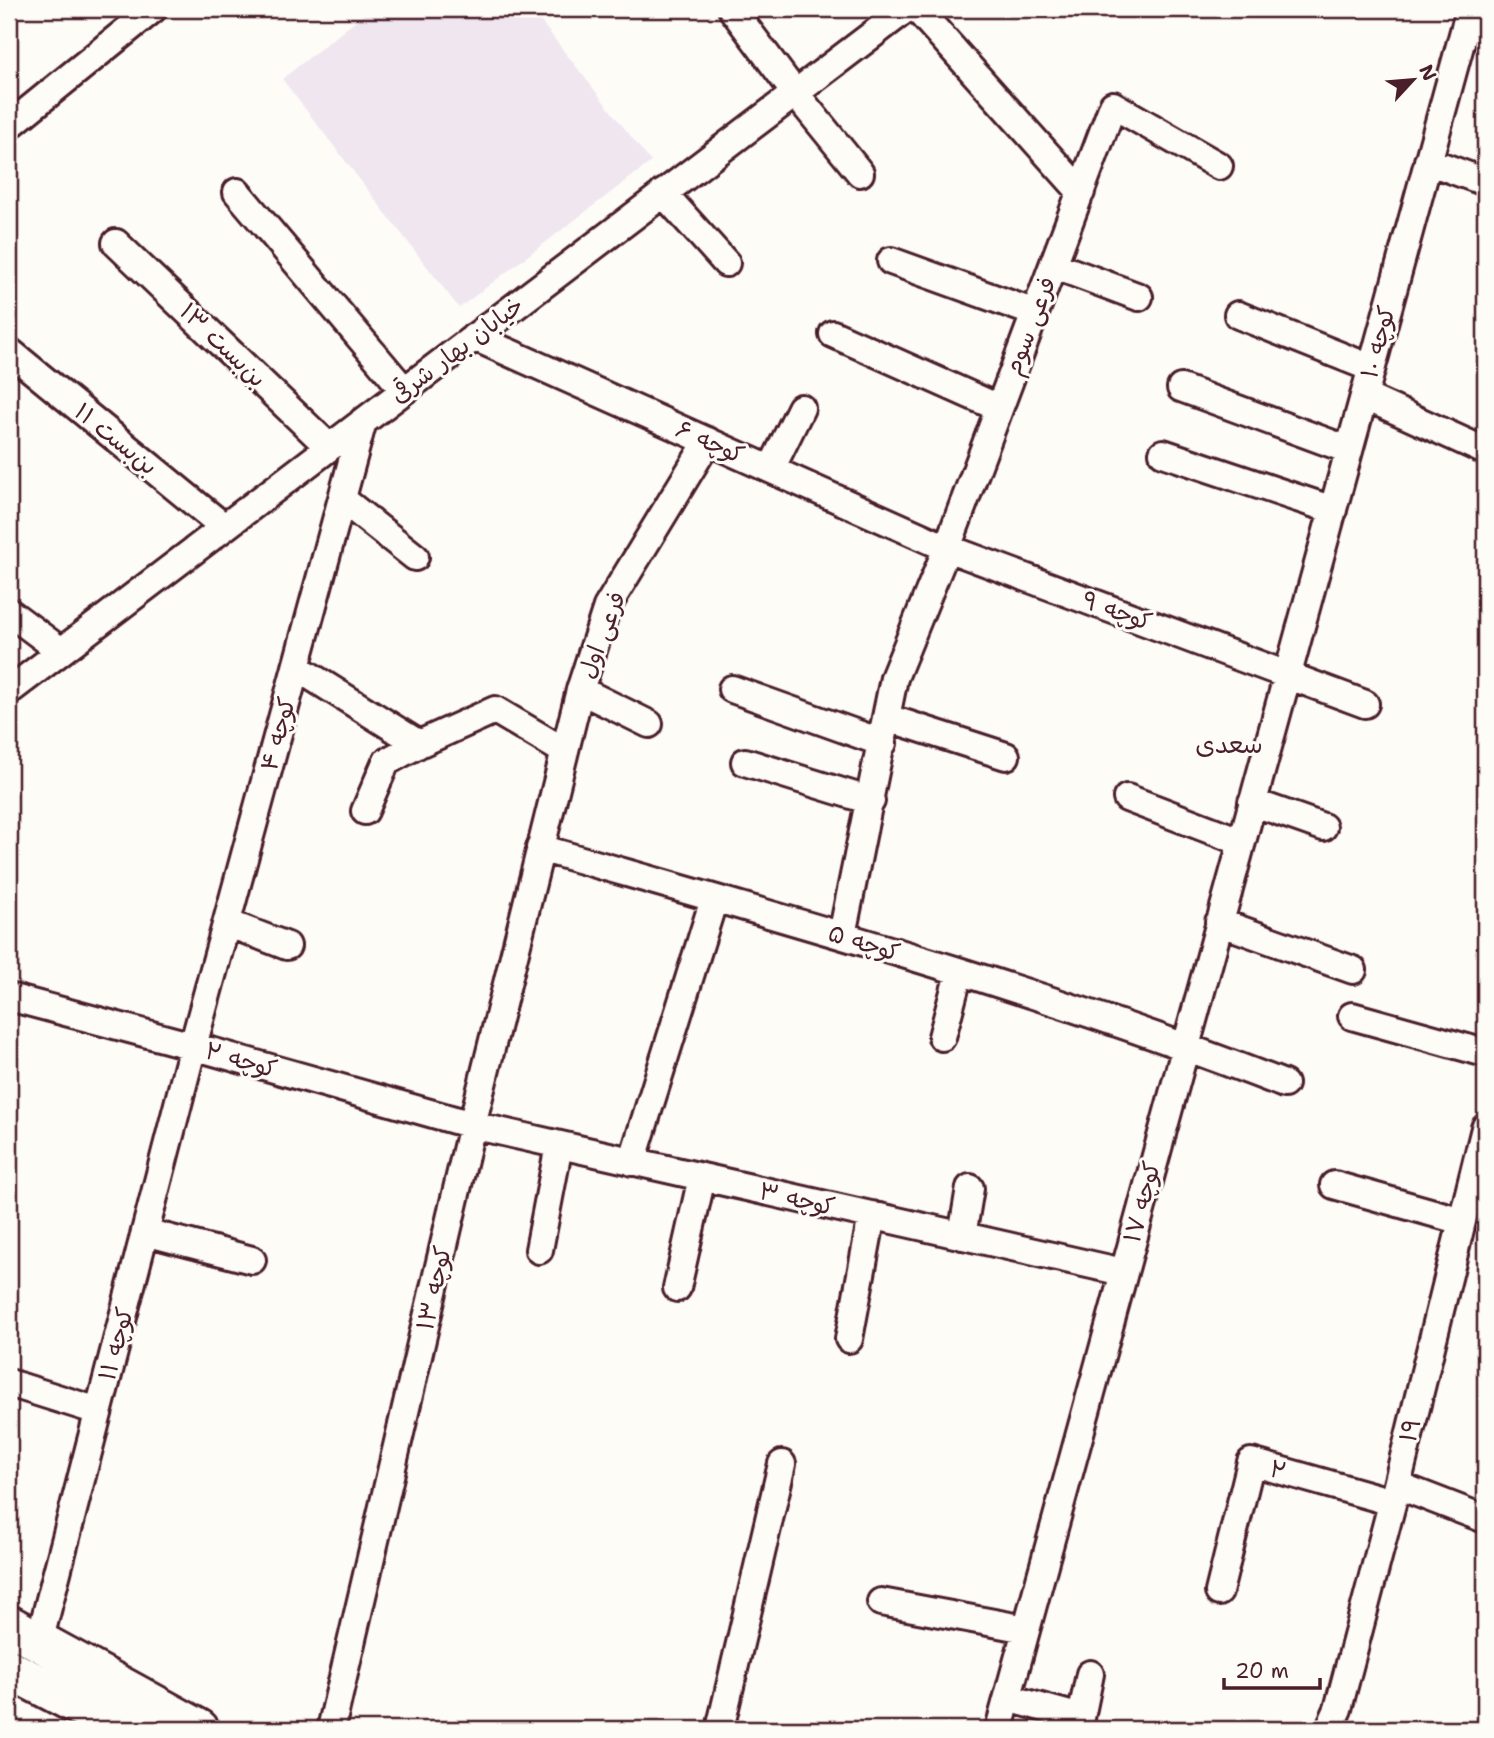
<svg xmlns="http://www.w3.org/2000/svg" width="1494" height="1738" font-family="'Shantell Sans','Playpen Sans Arabic',sans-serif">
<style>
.built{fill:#f0e6f0}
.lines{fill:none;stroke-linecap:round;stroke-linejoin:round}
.minor-casing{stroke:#4a1f2b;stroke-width:32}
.secondary-casing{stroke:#4a1f2b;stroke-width:44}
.minor{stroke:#fdfcf7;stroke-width:26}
.secondary{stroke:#fdfcf7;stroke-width:38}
.labels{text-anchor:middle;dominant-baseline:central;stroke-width:6;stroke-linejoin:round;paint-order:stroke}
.street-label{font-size:24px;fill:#4a1f2b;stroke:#fdfcf7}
.neighbourhood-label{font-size:26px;fill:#4a1f2b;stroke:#fdfcf7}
</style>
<rect width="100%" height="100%" fill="#fdfcf7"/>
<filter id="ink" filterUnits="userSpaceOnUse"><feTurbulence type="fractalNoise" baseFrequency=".0143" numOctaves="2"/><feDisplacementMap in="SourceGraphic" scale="14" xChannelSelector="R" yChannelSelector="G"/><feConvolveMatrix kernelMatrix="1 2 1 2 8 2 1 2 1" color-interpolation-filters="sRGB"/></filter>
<g filter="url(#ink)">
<path class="built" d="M371 9H531L651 162 459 308 282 79Z"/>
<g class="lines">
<g class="minor-casing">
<path id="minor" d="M732 9 795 93 860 173
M917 9 1081 192
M9 126 153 9
M1428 161 1485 182
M237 192 404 390
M663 193 726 263
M116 243 329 447
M891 261 1035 313
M1053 265 1139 297
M1238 315 1371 368
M833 334 999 408
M474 337 947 548 1365 704
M9 351 224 527
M1181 388 1349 450
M1364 396 1485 451
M1163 453 1333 510
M771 469 801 408
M342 499 415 557
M9 612 61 651
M296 667 419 744 495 710 564 751
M732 689 883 743
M580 690 649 724
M9 691 906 9
M888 718 1006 756
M745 762 871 801
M1127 798 1242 842
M1252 802 1323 827
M365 811 386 762 419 744
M540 848C789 920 1041 989 1284 1084
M1219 922 1353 970
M227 923 287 946
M842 935 894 678 947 548 1113 105 1219 166
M9 997 193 1046 472 1125 1123 1272
M1352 1016 1485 1053
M942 1037 959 973
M632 1162 714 899
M1334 1185 1462 1221
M145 1232 252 1260
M962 1236 970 1188
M539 1250 559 1145
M677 1288 702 1177
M849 1339 872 1215
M9 1383 98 1411
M1397 1485 1485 1519
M1219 1592 1251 1462 1392 1502
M881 1602 1026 1629
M39 1642 193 1046 363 421
M1008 1698 1081 1718 1090 1674
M331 1729 472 1125 580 690 607 607 708 441
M720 1729 782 1464
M999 1729 1470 9
M1329 1729 1338 1709 1397 1485 1485 1128"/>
</g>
<g class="secondary-casing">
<path id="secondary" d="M9 1625 199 1729
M9 1669 124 1729"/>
</g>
<use href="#minor" class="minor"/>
<use href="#secondary" class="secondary"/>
</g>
</g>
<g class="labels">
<g class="street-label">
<text transform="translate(1030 326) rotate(-69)">فرعی سوم</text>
<text transform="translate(1378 342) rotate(-75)">کوچه ۱۰</text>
<text transform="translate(223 345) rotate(44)">بن‌بست ۱۳</text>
<text transform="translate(457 350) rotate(-37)">خیابان بهار شرقی</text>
<text transform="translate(116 439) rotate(39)">بن‌بست ۱۱</text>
<text transform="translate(710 442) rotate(24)">کوچه ۶</text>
<text transform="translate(1117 611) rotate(20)">کوچه ۹</text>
<text transform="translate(602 635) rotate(-69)">فرعی اول</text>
<text transform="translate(278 734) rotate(-75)">کوچه ۴</text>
<text transform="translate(864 943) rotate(17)">کوچه ۵</text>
<text transform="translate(241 1060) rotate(16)">کوچه ۲</text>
<text transform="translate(797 1199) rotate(13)">کوچه ۳</text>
<text transform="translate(1142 1202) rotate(-75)">کوچه ۱۷</text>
<text transform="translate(434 1288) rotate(-77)">کوچه ۱۳</text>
<text transform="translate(116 1344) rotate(-75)">کوچه ۱۱</text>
<text transform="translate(1410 1430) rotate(-76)">۱۹</text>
<text transform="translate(1278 1470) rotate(16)">۲</text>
</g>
<g class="neighbourhood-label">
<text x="1229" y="743">سعدی</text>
</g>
</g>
<rect width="1494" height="1738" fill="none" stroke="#fdfcf7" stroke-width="35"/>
<rect x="18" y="18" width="1459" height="1703" fill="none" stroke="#4a1f2b" stroke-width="2.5" filter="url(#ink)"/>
<g transform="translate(1413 80) rotate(64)" stroke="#fdfcf7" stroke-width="5" paint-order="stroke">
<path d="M0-5L12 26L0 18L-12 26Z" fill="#4a1f2b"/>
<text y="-10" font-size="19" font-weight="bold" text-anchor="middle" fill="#4a1f2b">N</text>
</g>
<path d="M1224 1678v10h96v-10" fill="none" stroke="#4a1f2b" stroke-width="3.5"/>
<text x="1235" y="1678" font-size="21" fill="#4a1f2b" stroke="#fdfcf7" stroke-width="5" paint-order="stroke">20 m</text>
</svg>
